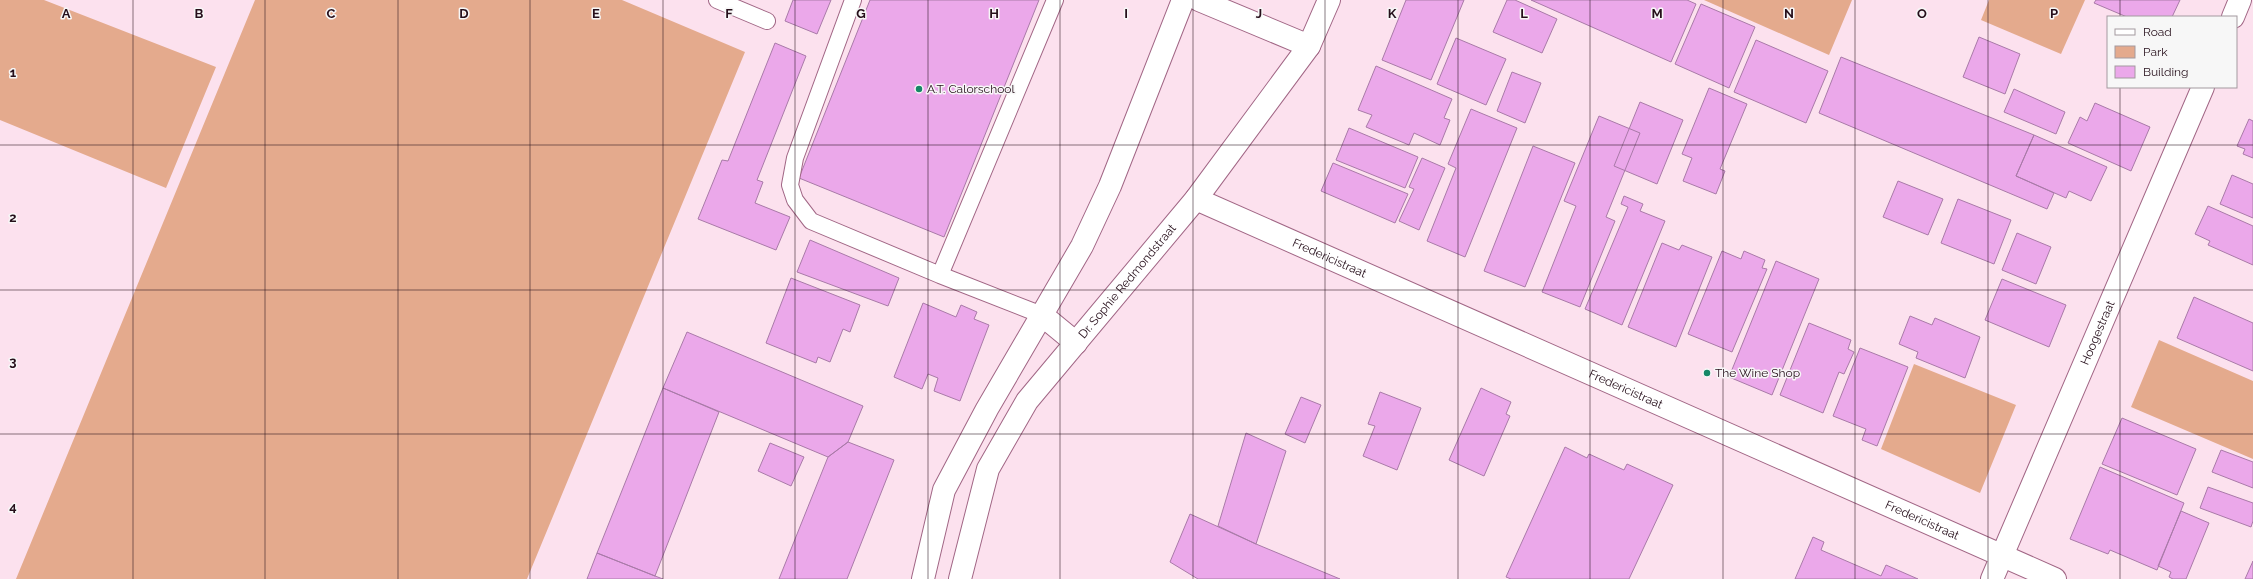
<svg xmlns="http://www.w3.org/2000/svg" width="2253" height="579" font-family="Raleway,sans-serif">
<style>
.green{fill:#e4aa8d}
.building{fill:#eba8ea;stroke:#a97aa8}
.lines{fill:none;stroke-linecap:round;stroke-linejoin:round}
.service-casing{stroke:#a16685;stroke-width:18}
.minor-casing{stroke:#a16685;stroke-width:24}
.tertiary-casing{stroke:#a16685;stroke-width:24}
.service{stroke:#fff;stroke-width:16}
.minor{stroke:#fff;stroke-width:22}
.tertiary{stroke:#fff;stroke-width:22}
.grid{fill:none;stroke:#260f1b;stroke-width:1;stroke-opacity:0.55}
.poi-dot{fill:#168767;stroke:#f7f7f7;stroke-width:1.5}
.labels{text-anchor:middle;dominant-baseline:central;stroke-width:3;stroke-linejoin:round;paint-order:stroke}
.poi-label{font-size:12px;fill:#260f1b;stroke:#f7f7f7;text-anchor:start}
.street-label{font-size:12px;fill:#260f1b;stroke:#f7f7f7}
.grid-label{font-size:13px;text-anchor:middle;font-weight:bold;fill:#260f1b;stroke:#f7f7f7;stroke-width:3;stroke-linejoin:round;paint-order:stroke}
</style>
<rect width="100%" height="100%" fill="#fce1ee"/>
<path class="green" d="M0 0H44L216 67 166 188 0 120Z
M255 0H622L745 52 527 579H16Z
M1704 0H1852L1829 55Z
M1989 0H2085L2061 54 1981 20Z
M2159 340 2253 381V459L2131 407Z
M1914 364 2016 405 1980 493 1881 449Z"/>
<path class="building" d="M793 0H831L817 34 785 21Z
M870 0H1039L944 237 799 178Z
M1406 0H1464L1431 80 1382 60Z
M1507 0H1515L1557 19 1542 53 1493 32Z
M1531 0H1687L1696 4 1671 62Z
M2096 0H2180L2172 17H2127L2094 3Z
M1701 4 1755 27 1729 88 1675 64Z
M1979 37 2020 54 2005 94 1963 77Z
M1456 38 1506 59 1486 105 1437 84Z
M1756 40 1828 71 1806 123 1734 92Z
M775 43 806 56 757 180 763 182 755 203 790 217 776 250 698 219 722 160 728 161Z
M1841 57 2034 135 2016 176 2054 193 2047 209 1819 113Z
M1376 66 1452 99 1444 118 1450 120 1440 145 1414 133 1409 145 1366 127 1372 115 1358 110Z
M1512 72 1541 83 1525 123 1497 111Z
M1709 88 1747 104 1720 169 1725 171 1716 194 1683 181 1692 158 1682 154Z
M2014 89 2065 112 2056 134 2004 112Z
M1640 102 1683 120 1657 184 1614 166Z
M2095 103 2150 127 2131 171 2068 143 2080 117 2087 121Z
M1471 109 1517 128 1465 257 1427 241 1456 168 1448 164Z
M1599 116 1640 133 1606 217 1615 221 1580 307 1542 292 1576 206 1564 201Z
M2249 119 2253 121V158L2243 154 2245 149 2237 146Z
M1349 128 1418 157 1405 188 1336 160Z
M2034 135 2107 167 2091 201 2069 191 2066 198 2016 176Z
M1533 146 1575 163 1525 287 1484 271Z
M1422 158 1445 168 1419 230 1399 221 1414 189 1409 187Z
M1333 163 1408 194 1395 223 1321 191Z
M2232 175 2253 184V218L2220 204Z
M1898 181 1943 199 1928 235 1883 217Z
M1624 196 1643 204 1640 211 1665 221 1622 325 1585 309 1628 207 1621 204Z
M1958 199 2011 220 1994 264 1941 243Z
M2208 206 2253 226V265L2208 245 2210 241 2195 234Z
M2017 233 2051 247 2036 284 2002 270Z
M810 240 899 278 888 306 797 272Z
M1662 243 1679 250 1682 245 1712 257 1676 347 1628 327Z
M1722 251 1741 259 1744 251 1765 260 1762 268 1767 269 1732 352 1688 334Z
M1776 261 1819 279 1772 395 1729 377Z
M791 278 860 305 850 332 843 329 830 362 818 357 816 363 766 343Z
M2002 279 2066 305 2049 347 1985 320Z
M2194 297 2253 323V371L2177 338Z
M923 303 956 317 961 305 977 312 974 319 989 325 960 401 934 391 938 378 928 374 922 389 894 377Z
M1910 316 1932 325 1935 318 1980 337 1965 378 1916 358 1918 352 1899 344Z
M1809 323 1851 340 1848 349 1854 352 1844 374 1839 372 1823 413 1780 395Z
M687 332 863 406 848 442 828 457 663 388Z
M1860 348 1908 367 1877 446 1862 440 1866 429 1833 416Z
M663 388 719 412 655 576 597 553Z
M1481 388 1511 402 1506 414 1510 416 1484 476 1449 460Z
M1380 392 1421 408 1397 470 1363 456 1375 426 1368 424Z
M1301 397 1321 405 1305 443 1285 434Z
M2122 418 2196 449 2177 495 2102 464Z
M1246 433 1286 451 1256 544 1218 526Z
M848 442 894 460 847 579H779L828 457Z
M770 443 804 457 791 486 758 471Z
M1565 447 1587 458 1589 454 1624 470 1627 464 1673 485 1629 579H1511L1506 577Z
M2221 450 2253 462V488L2212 472Z
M2100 467 2184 503 2157 570 2110 550 2108 554 2070 539Z
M2208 487 2253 503V521L2251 527 2200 508Z
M2181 511 2209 523 2186 579H2173L2169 577 2171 572 2158 566Z
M1190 514 1256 544 1340 579H1198L1170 562Z
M1813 537 1824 542 1821 550 1881 576 1886 565 1918 579H1795Z
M597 553 655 576 663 579H587Z
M2253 561V579H2245Z"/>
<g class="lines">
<g class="service-casing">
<path id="service" d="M717 0 767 21
M853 0 795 158 790 185 795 200 811 221 940 275 1042 315
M940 275 1055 0"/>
</g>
<g class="minor-casing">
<g id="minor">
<path d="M2233 17 2240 0"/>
<path id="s1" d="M1196 199 2055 579"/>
<path id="s2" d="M1992 579 2203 87"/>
</g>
</g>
<g class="tertiary-casing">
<g id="tertiary">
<path d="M1199 0 1309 46"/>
<path d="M1042 315 1076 343"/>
<path d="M923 579 944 490 987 409 1082 246 1110 186 1183 0"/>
<path id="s3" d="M960 579 988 469 1027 401 1196 199 1309 46 1329 0"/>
</g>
</g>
<use href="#service" class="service"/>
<use href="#minor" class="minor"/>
<use href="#tertiary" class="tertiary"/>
</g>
<path class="grid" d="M133 0V579M265 0V579M398 0V579M530 0V579M663 0V579M795 0V579M928 0V579M1060 0V579M1193 0V579M1325 0V579M1458 0V579M1590 0V579M1723 0V579M1855 0V579M1988 0V579M2120 0V17M2120 87V579M0 145H2253M0 290H2253M0 434H2253"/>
<g class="poi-dot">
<circle cx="919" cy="89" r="4"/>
<circle cx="1707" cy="373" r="4"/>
</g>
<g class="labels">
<g class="poi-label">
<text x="927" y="89">A.T. Calorschool</text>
<text x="1715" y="373">The Wine Shop</text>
</g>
<g class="street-label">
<text stroke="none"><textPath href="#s1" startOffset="146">Fredericistraat</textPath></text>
<text stroke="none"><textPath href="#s3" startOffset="348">Dr. Sophie Redmondstraat</textPath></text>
<text stroke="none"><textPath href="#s2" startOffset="268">Hoogestraat</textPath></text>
<text stroke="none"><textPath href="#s1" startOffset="470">Fredericistraat</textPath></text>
<text stroke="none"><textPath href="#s1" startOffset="794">Fredericistraat</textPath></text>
</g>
</g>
<g class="grid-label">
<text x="66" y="18">A</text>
<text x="199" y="18">B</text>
<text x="331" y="18">C</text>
<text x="464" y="18">D</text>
<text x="596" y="18">E</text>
<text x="729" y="18">F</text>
<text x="861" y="18">G</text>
<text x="994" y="18">H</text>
<text x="1126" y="18">I</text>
<text x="1259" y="18">J</text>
<text x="1392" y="18">K</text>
<text x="1524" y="18">L</text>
<text x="1657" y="18">M</text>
<text x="1789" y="18">N</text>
<text x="1922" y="18">O</text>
<text x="2054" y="18">P</text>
<text x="13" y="77">1</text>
<text x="13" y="222">2</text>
<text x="13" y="366">3</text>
<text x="13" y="511">4</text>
</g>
<rect x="2107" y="16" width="130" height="72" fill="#f7f7f7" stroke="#a39a9f"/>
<rect x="2115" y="29" width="20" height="6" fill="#ffffff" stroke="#a39a9f"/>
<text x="2143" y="36" font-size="12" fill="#260f1b">Road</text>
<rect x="2115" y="46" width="20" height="12" fill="#e4aa8d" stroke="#a39a9f"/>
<text x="2143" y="56" font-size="12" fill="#260f1b">Park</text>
<rect x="2115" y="66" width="20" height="12" fill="#eba8ea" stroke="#a39a9f"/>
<text x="2143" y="76" font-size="12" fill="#260f1b">Building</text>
</svg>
